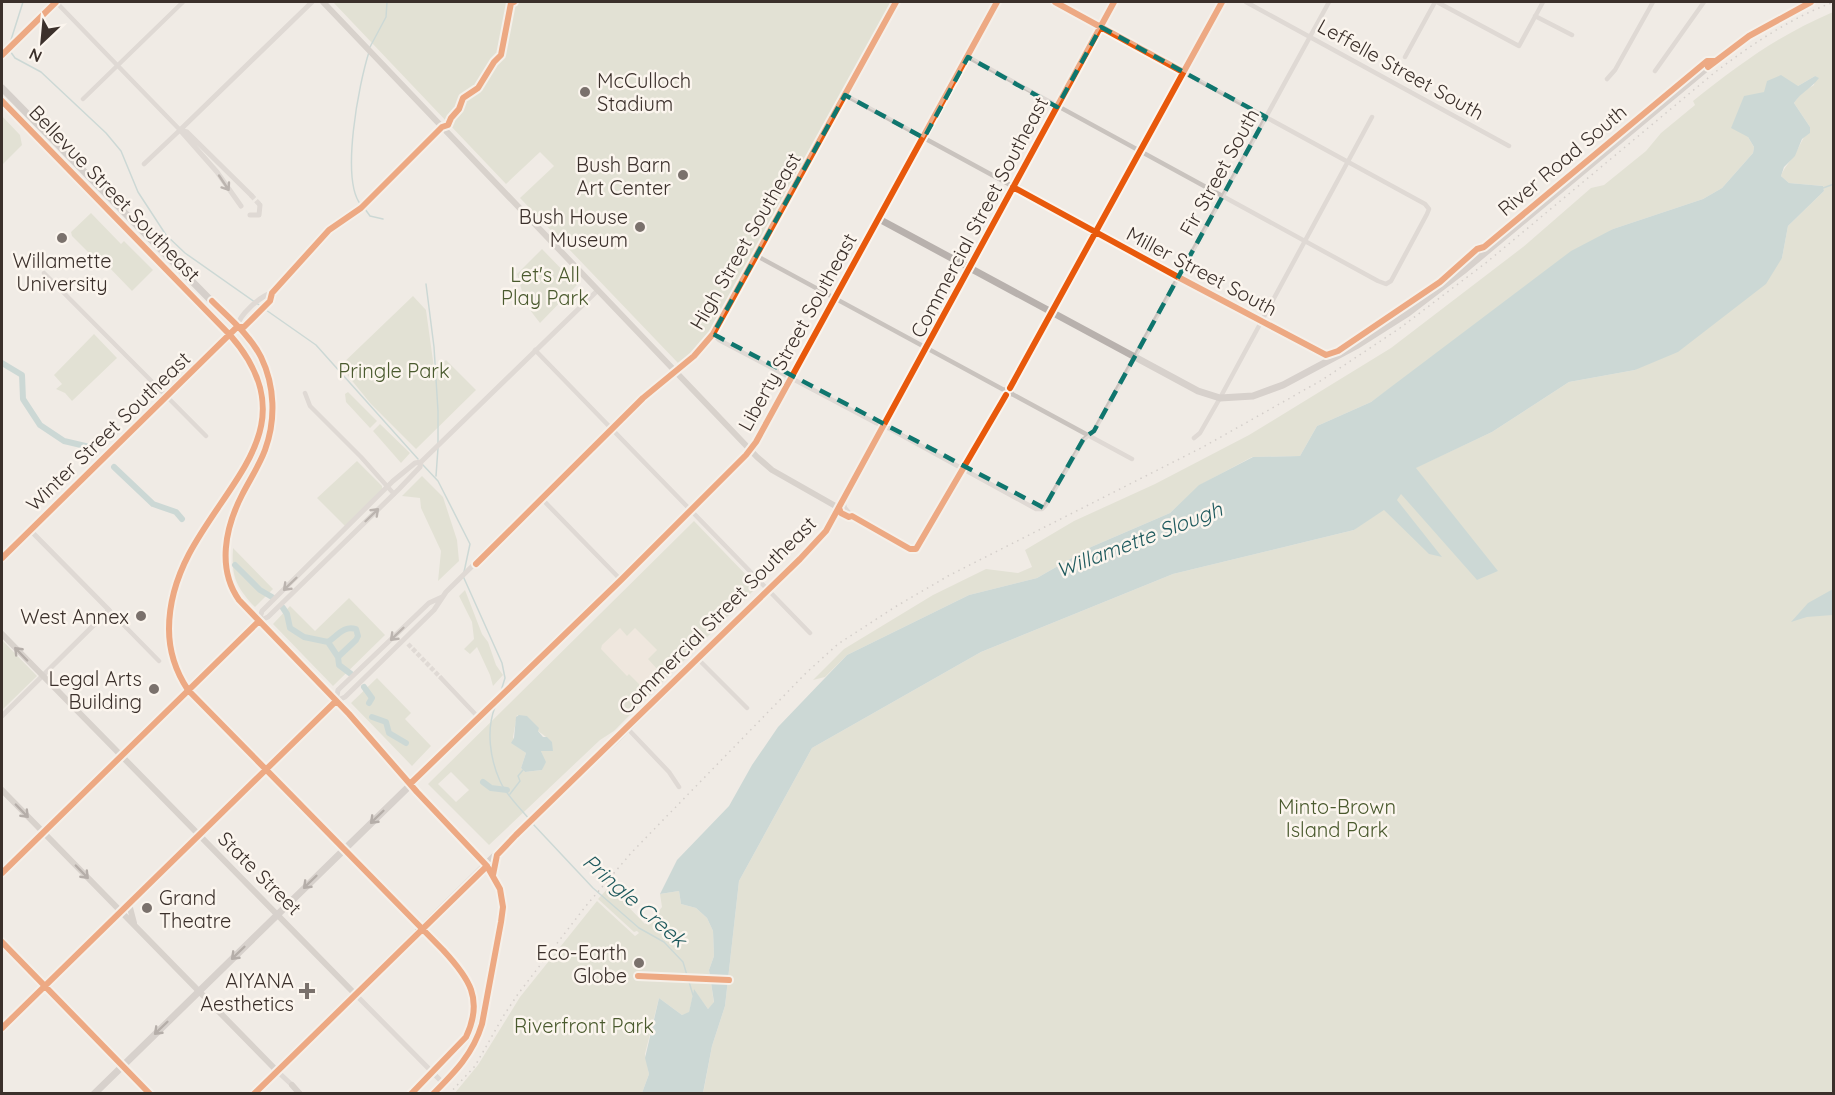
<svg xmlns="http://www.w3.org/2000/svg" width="1835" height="1095" font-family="Quicksand,sans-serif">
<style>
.green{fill:#d1d6bf;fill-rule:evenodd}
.plaza{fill:#eee3d5}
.water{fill:#a1c2c1}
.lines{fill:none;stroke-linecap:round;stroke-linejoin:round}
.stream{stroke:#a1c2c1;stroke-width:1.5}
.canal{stroke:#a1c2c1;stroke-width:6}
.minor-tunnel{stroke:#ccc6c0;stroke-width:4.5;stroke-dasharray:4.5 2;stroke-linecap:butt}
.tertiary-tunnel{stroke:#ccc6c0;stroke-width:5;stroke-dasharray:5 2.5;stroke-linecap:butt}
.minor{stroke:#c9c3be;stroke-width:4.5}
.tertiary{stroke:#c9c3be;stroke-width:5}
.secondary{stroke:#bab3ae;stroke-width:6}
.primary{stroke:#b8b1ad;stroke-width:7}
.trunk{stroke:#b4aea8;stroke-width:7}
.rail{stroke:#b1aca8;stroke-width:1.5;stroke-dasharray:1.5 4.5;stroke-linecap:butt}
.cycleway-casing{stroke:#fbf5ee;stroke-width:10}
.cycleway{stroke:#e8590c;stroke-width:6}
.oneway{stroke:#7b726d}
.oneway2{stroke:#6e645f}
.oneway3{stroke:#6d645f}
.marked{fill:none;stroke:#0f766e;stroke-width:4.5;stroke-dasharray:12 8;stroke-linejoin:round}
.poi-dot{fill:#7a716c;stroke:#fbf5ee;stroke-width:2}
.labels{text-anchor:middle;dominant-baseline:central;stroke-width:5;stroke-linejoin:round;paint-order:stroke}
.street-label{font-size:20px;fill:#3b302b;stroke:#fbf5ee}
.poi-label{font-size:20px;fill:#3b302b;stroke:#fbf5ee;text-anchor:end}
.park-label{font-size:20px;fill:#4a5a2e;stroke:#fbf5ee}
.water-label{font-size:21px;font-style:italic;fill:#1f5a5e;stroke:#fbf5ee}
</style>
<rect width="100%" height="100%" fill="#f0ebe5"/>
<path class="green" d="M333 2H893L710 333 695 351 678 363 520 198 554 166 540 152 506 184Z
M1833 12V1093L703 1094 712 1046 725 1006 739 881 812 748 981 652 1173 574 1354 530 1415 468 1492 432 1569 382 1635 370 1782 258 1788 226 1824 191 1823 186 1789 183 1781 176C1784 167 1790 162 1795 154 1800 145 1804 136 1810 127L1794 103 1801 93 1814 85 1815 76 1798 86 1764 92 1748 137 1754 147 1753 153 1722 188 1703 199 1613 229 1371 402 1317 426 1300 456 1252 457 1200 485 1170 513 1091 547 1037 578 969 595 847 655 825 677 813 680 844 649 933 595 986 569 1018 573 1032 567 1025 550 1074 521 1155 484 1249 435 1391 348 1523 247 1591 188 1604 185 1646 151 1661 133 1695 105 1693 101C1740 64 1777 36 1833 12Z
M2 116 20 135 22 145 2 165Z
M91 213 121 244 124 241 153 270 132 291 103 261H97L72 236 71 232Z
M542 249 577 285 540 323C534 315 527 307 524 298 521 290 520 282 517 274Z
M413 296 426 310 434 368H437L446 360 476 390 416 449 371 404 340 366Z
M94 334 117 358 72 401 65 393 56 389 62 384 54 375Z
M348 392 377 421 370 428 346 402 345 394Z
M380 424 410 453 401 463 373 431Z
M357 461 382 486V489L345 526 317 498Z
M422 476 443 497 457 540 459 561 438 581 441 551 421 508 420 498 402 496Z
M694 521 754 583 755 589 614 731 600 740 489 845 428 784ZM517 715 546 737 553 751H541L544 759 542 770 525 772 521 768 526 753 516 746 513 737ZM451 772 469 790 456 802 438 784Z
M233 548 273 589 255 607C236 587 231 576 233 548Z
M465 590 482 634 488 642 496 665 503 675 493 686 490 675 477 647 470 654 464 649 474 639 472 622 459 596Z
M349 598 385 635 333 686 273 624 290 606 315 631Z
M2 640 37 676 2 710Z
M377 678 411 713 405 719 431 746 412 766 351 703Z
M609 887 645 924 654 917 662 907 660 894 679 891 681 904 696 908 707 918 713 931 714 956 709 970 714 1003 708 1009 694 990 689 1013 682 1015 659 998 645 1054 649 1074 642 1093 454 1094 478 1065 520 997 597 901 635 936 639 933 637 931 634 932 598 899Z"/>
<path class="plaza" d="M620 628 627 636 635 628 657 650 648 659 658 670 641 686 629 674 627 676 601 649 602 645Z"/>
<path class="water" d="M1781 75 1798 86 1815 76 1819 78C1812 88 1801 92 1794 103L1810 127V133L1802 139 1795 156 1784 167 1781 176 1789 183 1823 186 1824 191 1788 226 1782 258 1766 284 1678 352 1635 370 1569 382 1492 432 1416 468 1498 571 1477 580 1401 494 1397 500 1442 557 1429 554 1384 510 1354 530 1173 574 981 652 812 748 739 881 725 1006 712 1046 703 1093H642L649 1074 645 1058 659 998 682 1015 689 1012 694 989 708 1009 714 1002 709 970 714 956 713 931 707 918 696 908 681 904 679 891 660 894 677 860 729 806 752 765 778 727 847 655 969 595 1037 578 1091 547 1170 513 1199 485 1253 457 1300 456 1317 426 1371 402 1571 251 1613 229 1703 199 1722 188 1753 153 1754 147 1748 137 1731 128 1744 96 1764 92 1767 81Z
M1833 589V615L1807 617 1791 622 1808 603Z
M519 715 527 716 539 728 538 731 543 737H547L552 742 553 751H541L546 762 542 770 525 772 521 768 526 753 511 743 514 738 516 717Z"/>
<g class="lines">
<path class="stream" d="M10 43 23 2
M370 47 386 17 387 2
M10 51 15 58 41 72 106 133 121 151 138 192 166 235 185 253 262 307
M1823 188 1834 184
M361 205C340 180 359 83 369 52
M365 209 370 216 383 219
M426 284 434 347 438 411V444
M266 310 316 345 418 459
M423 465 438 481 470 544 464 572
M436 476 438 448
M463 576 502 663 505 678 501 691
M495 707C486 730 490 759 500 781 506 795 520 808 529 819
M510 794 520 781 518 776 523 770
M532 823 593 888 639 928 664 942 683 962 693 995"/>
<path class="canal" d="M2 363 22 375 23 399 40 425 64 441 94 448
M114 467 153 504 176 512 182 519
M235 565 260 590 272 597
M283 608 287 614 290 628 304 637 328 642C337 636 344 625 356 629L358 636 356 640 338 657 339 665 351 674
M328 642 338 657
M364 687 372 698 369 703
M372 717 386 722 389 733 406 743
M483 782 491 788 507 790"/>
<path class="minor-tunnel" d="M408 644 441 678"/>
<path class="tertiary-tunnel" d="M251 195 260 205"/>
<path class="minor" d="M56 2 180 130 144 164
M1246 2 1509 146
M1437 2 1519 46 1543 2
M1535 16 1572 35
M968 57 1378 281 1386 284 1391 281 1427 214 1429 209 1425 204 1055 2
M1405 57 1435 2
M1655 71 1704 2
M1607 79 1615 70 1653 2
M845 95 1321 354
M83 99 183 2
M757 256 1004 390
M44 273 206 436
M713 334 719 340 876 423 890 429 1036 509H1042L1045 506 1084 439 1094 431 1329 2
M535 350 810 633
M1010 388 1004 390 1006 395 1012 394 1010 388 1222 2
M305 393 310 406 361 457 394 494
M1012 394 1132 459
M1194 438 1200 433 1220 398 1372 117
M542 499 621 580
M843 501 845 508 852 516
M839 508 841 513 849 517 852 516 910 549H916L1006 395
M109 610 159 661
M698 659 747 708
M441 678 478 717
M628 729 669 772 679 787"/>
<path class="tertiary" d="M180 130 312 2
M180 130 187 132 251 195
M180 130 217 172 241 206
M250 215H259L260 205
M237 327H244L270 301 272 293 329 230 361 208 442 127
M2 558 237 327C239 315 260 296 272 293
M259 621 262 611 393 481 415 463 421 462
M188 690 259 621 268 617 399 489 420 467 421 462 598 290
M336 701 345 697 434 610 446 592 643 398 703 347 713 334 757 256 896 2
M336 701 338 690 429 603 442 597
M2 716 109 610 30 530
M2 942 150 1094
M355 994 443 1083
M277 1071 292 1085"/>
<path class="secondary" d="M323 2 757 457 772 470 839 508
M2 634 355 994
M2 790 277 1071
M2 873 188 690
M129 904 134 923
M2 1028 336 701
M292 1085 300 1094"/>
<path class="primary" d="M879 219 1198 391 1220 398 1253 396 1283 385 1356 346 1408 313 1463 271 1715 61 1758 30 1811 2
M94 1094 653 548 746 455 758 439 774 411 997 2
M254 1094 550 801 614 742 800 559 826 531 1114 2"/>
<path class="trunk" d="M2 55 56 2
M2 88 237 327C245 336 255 345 260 356 276 385 276 419 265 450 260 466 249 480 242 495 225 528 217 569 239 600L349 714 417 792 479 857 493 875 500 889 503 902 502 915 482 1024C473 1054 455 1072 433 1094
M2 101 230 335C307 423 230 477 189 554 177 577 169 603 169 629 169 651 176 672 188 690L443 950C469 978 484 999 466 1037L411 1094"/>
<path class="rail" d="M449 1094 475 1066 504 1015 518 994 585 907 632 852 806 673 838 644 895 607 948 576 1203 447 1322 380 1400 328 1487 262 1714 73C1751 45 1790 18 1834 2"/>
<g class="cycleway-casing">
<path id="cycleway" d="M1055 2 1183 72
M2 55 56 2
M1708 67 1749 36 1811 2
M2 101 230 335C307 423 230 477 189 554 177 577 169 603 169 629 169 651 176 672 188 690L443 950C469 978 484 999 466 1037L411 1094
M1013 187 1178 277 1326 355 1338 351 1440 282 1477 249 1484 247 1707 61H1715
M212 301C229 318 250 335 261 357 275 386 276 420 265 450 259 466 249 481 242 495 225 528 217 569 239 600L349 714 417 792 487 866 500 889 503 907 501 922 482 1024C473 1054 455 1072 433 1094
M237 327H244L270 301 272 293 329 230 361 208 442 127 448 125 451 118 459 109 463 98 478 88 494 62 501 55 511 3 514 2
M1010 388 1222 2
M839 508 841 513 849 517 852 516 910 549H916L1006 395
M2 558 235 329
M476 564 643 398 694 356 713 334 896 2
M410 784 621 580 746 455 756 442 997 2
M2 873 259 621
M493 875 497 855 516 835 800 559 826 531 1114 2
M2 942 150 1094
M638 976 729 980
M2 1028 336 701
M254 1094 487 866"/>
</g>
<use href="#cycleway" class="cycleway"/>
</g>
<defs><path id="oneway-shaft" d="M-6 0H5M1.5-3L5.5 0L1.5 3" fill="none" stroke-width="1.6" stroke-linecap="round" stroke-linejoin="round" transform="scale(1.5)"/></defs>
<g class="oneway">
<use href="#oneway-shaft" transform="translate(224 183) rotate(56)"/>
<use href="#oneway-shaft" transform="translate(372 515) rotate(-44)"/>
<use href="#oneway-shaft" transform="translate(290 584) rotate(136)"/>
<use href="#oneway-shaft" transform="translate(397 634) rotate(136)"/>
</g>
<g class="oneway2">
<use href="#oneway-shaft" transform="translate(21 654) rotate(-134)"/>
<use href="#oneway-shaft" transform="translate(22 811) rotate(46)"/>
<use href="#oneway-shaft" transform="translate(82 872) rotate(46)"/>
</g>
<g class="oneway3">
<use href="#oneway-shaft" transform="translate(377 817) rotate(136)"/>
<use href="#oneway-shaft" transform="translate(310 882) rotate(136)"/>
<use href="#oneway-shaft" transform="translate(238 953) rotate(136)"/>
<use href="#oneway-shaft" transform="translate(161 1028) rotate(136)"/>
</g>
<path d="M0 0H1835V1095H0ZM1101 27 1266 117 1094 431 1084 438 1044 508 713 334 845 95 924 138 968 57 1057 107Z" fill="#f0ebe5" fill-opacity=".55" fill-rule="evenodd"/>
<path class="marked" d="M1101 27 1266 117 1094 431 1084 438 1044 508 713 334 845 95 924 138 968 57 1057 107Z"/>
<g class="poi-dot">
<circle cx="585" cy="92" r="6"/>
<circle cx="683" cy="175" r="6"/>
<circle cx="640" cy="227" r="6"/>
<circle cx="62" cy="238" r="6"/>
<circle cx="141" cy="616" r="6"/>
<circle cx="154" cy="689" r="6"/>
<circle cx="147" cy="908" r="6"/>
<circle cx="639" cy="963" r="6"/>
<path d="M304 982h6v6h6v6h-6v6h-6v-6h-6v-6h6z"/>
</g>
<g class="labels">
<g class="street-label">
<text transform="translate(1401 69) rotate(29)">Leffelle Street South</text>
<text transform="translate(1562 160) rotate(-40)">River Road South</text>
<text transform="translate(1219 172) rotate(-61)">Fir Street South</text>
<text transform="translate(115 193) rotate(46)">Bellevue Street Southeast</text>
<text transform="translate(979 217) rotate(-62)">Commercial Street Southeast</text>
<text transform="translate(745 241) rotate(-60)">High Street Southeast</text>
<text transform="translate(1202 271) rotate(28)">Miller Street South</text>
<text transform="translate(797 332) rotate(-61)">Liberty Street Southeast</text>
<text transform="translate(108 431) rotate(-44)">Winter Street Southeast</text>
<text transform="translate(717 615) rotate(-45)">Commercial Street Southeast</text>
<text transform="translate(260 873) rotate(45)">State Street</text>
</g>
<g class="poi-label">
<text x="597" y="80" text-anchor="start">McCulloch<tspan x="597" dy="23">Stadium</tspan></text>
<text x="671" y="164">Bush Barn<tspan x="671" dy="23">Art Center</tspan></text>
<text x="628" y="216">Bush House<tspan x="628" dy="23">Museum</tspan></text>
<text x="62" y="260" text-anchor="middle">Willamette<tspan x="62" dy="23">University</tspan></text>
<text x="129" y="616">West Annex</text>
<text x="142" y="678">Legal Arts<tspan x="142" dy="23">Building</tspan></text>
<text x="159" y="897" text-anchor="start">Grand<tspan x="159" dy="23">Theatre</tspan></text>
<text x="627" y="952">Eco-Earth<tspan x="627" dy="23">Globe</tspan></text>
<text x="294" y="980">AIYANA<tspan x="294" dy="23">Aesthetics</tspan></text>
</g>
<g class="park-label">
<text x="545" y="274">Let's All<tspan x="545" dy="23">Play Park</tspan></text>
<text x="394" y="370">Pringle Park</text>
<text x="1337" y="806">Minto-Brown<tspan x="1337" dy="23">Island Park</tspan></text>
<text x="584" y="1025">Riverfront Park</text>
</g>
<g class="water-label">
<text transform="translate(1139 539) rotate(-21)">Willamette Slough</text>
<text transform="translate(635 900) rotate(41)">Pringle Creek</text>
</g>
</g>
<rect width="1835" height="1095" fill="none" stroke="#3b302b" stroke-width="6"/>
<g transform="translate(42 42) rotate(206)" stroke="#fbf5ee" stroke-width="4.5" paint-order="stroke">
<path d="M0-4.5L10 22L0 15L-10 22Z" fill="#3b302b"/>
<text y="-9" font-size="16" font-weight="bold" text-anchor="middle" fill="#3b302b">N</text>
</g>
</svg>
